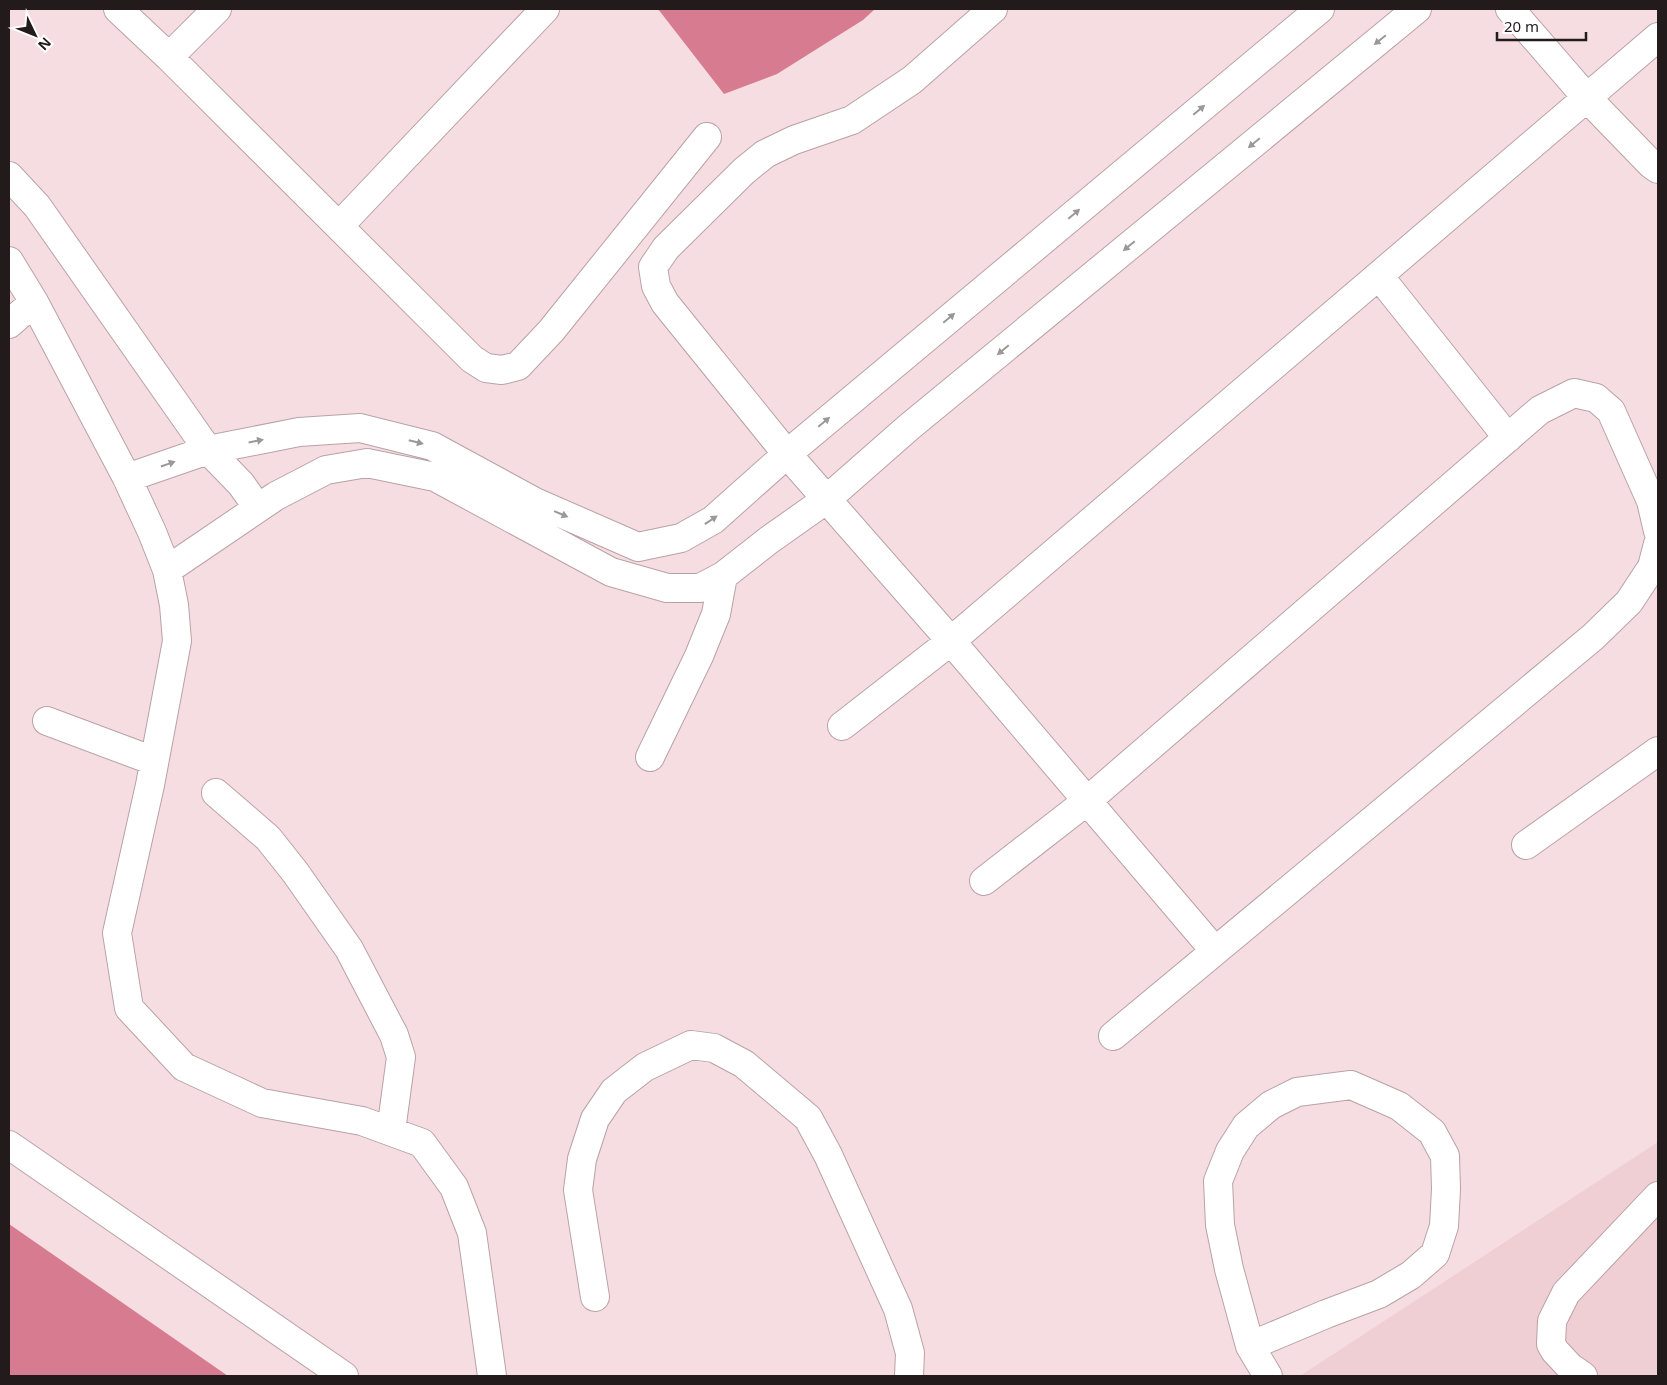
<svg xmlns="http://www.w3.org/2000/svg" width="1667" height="1385" font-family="'Noto Sans',sans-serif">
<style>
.built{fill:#efced4}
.water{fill:#d77c90}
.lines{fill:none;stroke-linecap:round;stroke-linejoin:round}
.minor-casing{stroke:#b9a2a6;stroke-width:30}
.minor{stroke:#fff;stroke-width:28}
.oneway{fill:#9c9898}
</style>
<rect width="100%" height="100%" fill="#f6dde1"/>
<path class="built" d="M1658 1142V1376H1300Z"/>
<path class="water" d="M658 9H875L863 20 777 74 724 94Z
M9 1224 228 1376H9Z"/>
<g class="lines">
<g class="minor-casing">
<path id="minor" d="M118 9 169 57 472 359 486 368 502 370 518 366 551 331 707 137
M993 9 912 80 852 120 794 140 765 154 744 171 666 248 653 267 656 286 665 303 787 454 951 641 1215 951
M1510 9 1587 98 1651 164 1658 169
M169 57 217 9
M9 176 37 206 208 450 241 484 258 508
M339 226 545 9
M9 261 34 302 127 478 152 532 167 570 174 605 177 641 150 785 117 933 129 1008 184 1067 262 1103 362 1121 422 1143 454 1187 472 1233 492 1376
M1379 276 1508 438
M9 324 34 302
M127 478 208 450 299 432 360 428 432 446 535 502 638 547 681 538 713 520 787 454 1320 9
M167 570 276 496 326 470 367 463 435 477 611 572 667 588H700L723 576 769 540 827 499 909 427 1417 9
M47 721 154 761
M842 726 951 641 1658 37
M650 757 699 656 716 614 723 576
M216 793 268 838 295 872 349 949 394 1035 401 1057 391 1131
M1526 845 1658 751
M984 881 1087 801 1540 410 1574 393 1596 398 1611 411 1651 501 1658 531
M1113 1036 1593 637 1629 602 1652 567 1658 544
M9 1145 344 1376
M595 1297 578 1190 582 1159 595 1119 614 1091 645 1067 691 1045 714 1048 744 1064 808 1118 828 1155 898 1309 910 1353 909 1376
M1250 1346 1326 1314 1379 1294 1411 1275 1435 1254 1444 1226 1446 1189 1445 1156 1432 1132 1399 1106 1351 1085 1297 1092 1271 1105 1246 1126 1230 1151 1218 1181 1220 1225 1229 1269 1250 1346 1268 1376
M1583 1376 1570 1367 1555 1351 1551 1344 1552 1321 1566 1293 1658 1196"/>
</g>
<use href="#minor" class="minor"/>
</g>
<defs><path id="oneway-solid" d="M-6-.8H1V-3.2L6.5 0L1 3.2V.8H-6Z" transform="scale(1.25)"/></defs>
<g class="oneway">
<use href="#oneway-solid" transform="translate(1380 40) rotate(141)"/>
<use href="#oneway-solid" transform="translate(1199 110) rotate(-40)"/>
<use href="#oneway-solid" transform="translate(1254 143) rotate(140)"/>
<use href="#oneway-solid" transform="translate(1074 214) rotate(-40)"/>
<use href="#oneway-solid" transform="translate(1129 246) rotate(140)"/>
<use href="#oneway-solid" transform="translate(949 318) rotate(-40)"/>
<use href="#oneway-solid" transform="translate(1003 350) rotate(140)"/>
<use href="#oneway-solid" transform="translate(824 422) rotate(-40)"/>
<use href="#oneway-solid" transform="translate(256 441) rotate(-11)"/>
<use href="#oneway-solid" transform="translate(416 442) rotate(14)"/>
<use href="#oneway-solid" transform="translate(168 464) rotate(-19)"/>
<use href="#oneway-solid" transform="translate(561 514) rotate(23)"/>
<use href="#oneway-solid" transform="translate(711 520) rotate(-34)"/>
</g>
<rect width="1667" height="1385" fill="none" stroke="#221a1b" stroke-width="20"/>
<g transform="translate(35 35) rotate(133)" stroke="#ffffff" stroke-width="4" paint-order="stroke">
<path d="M0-4L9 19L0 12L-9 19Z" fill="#221a1b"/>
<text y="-8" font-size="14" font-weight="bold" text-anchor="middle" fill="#221a1b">N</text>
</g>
<path d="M1497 32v8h89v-8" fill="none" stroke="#221a1b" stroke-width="2.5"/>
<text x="1504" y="32" font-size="15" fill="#221a1b" stroke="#ffffff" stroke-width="4" paint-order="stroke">20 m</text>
</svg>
